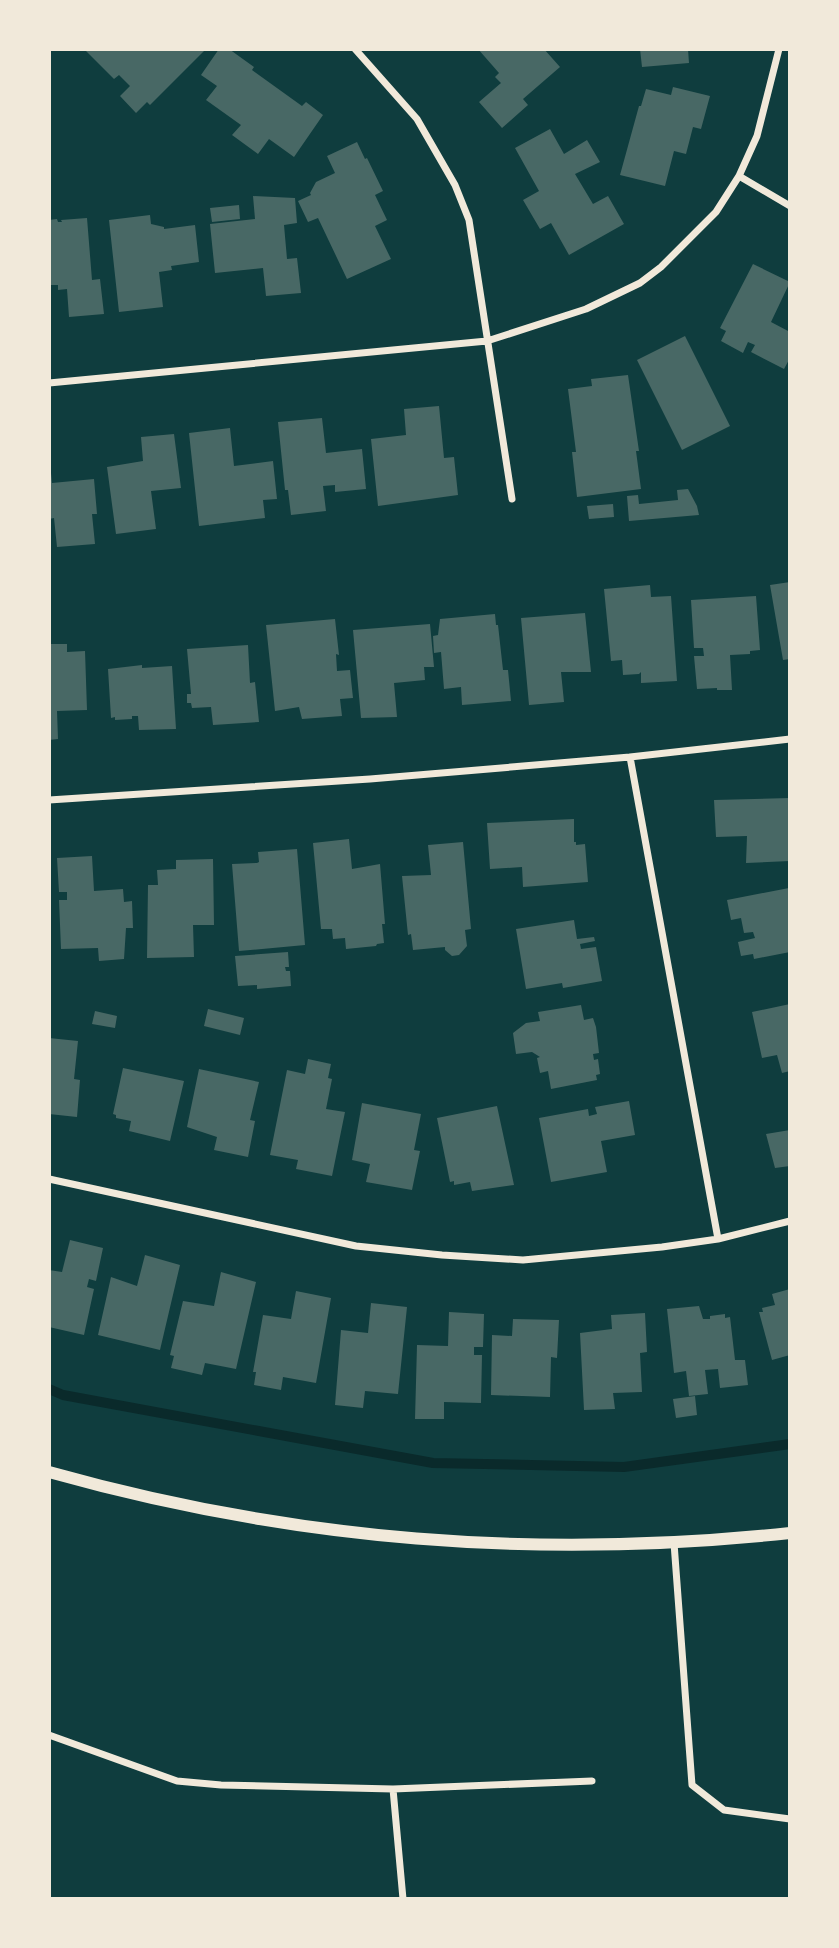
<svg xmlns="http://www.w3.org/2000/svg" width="839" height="1948" font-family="'Fira Sans',sans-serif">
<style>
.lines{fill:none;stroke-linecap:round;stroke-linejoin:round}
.stream{stroke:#0a2a2b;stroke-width:10}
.building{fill:#486865}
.minor{stroke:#f1e9da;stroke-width:7}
.tertiary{stroke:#f1e9da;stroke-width:12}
</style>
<rect width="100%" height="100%" fill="#0f3d3e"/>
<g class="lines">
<path class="stream" d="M49 1389 63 1395 433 1463 624 1467 790 1444"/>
</g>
<path class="building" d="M86 49H206L150 105 147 102 136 113 120 96 130 86 119 75 114 79 85 50Z
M219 49H229L254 67 252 70 302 106 306 102 323 115 294 157 269 139 258 154 232 135 241 125 206 100 217 86 201 75Z
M478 49H544L560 67 523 99 528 105 502 128 479 102 501 83 495 77 499 73Z
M640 49H688L689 63 642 67Z
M673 87 710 96 701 129 693 127 686 154 674 151 665 186 620 175 639 106H641L646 89 671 95Z
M550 129 564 154 587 140 600 162 575 174 593 204 608 196 624 224 569 255 551 223 540 229 523 200 539 191 515 148Z
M357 142 365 159 367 158 383 191 375 195 387 220 375 226 391 259 347 279 318 218 308 222 298 201 311 195 310 193 316 182 335 173 327 156Z
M253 196 295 198 297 223 284 225 287 259 297 258 301 293 266 296 263 268 215 273 210 224 255 219Z
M239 205 240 219 212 222 210 208Z
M150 215 151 224 164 227V229L195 225 199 262 171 266 172 270 159 272 163 307 119 312 109 220Z
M87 218 92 280 100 279 104 314 69 317 67 289 58 290V285H49V220L57 219 58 222H62L61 220Z
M753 264 790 282 771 322 790 332V358L784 369 751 352 755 345 748 342 743 353 721 341 726 331 720 328Z
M685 336 730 426 682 450 637 360Z
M628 375 639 451H636L641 489 577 497 572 452H576L568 389 592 386 591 379Z
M439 406 444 458 454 457 458 495 378 506 371 439 406 435 404 409Z
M322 418 326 453 362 449 366 489 335 492V485L323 486 326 511 291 515 288 490H285L278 422Z
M230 428 234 466 273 461 277 499 263 500 265 518 199 526 189 433Z
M174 434 181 488 151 491 156 529 116 534 107 467 143 461 141 437Z
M49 473H51L52 483 94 479 97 514H92L95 544 57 547 54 518 49 519Z
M688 489 697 506 699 515 629 521 627 496 638 495 639 504 678 500 677 490Z
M613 504 614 517 589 519 587 506Z
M790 582V659L783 660 770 585Z
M650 585 651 597 671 596 677 681 641 683V672L639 674 623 675 622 660 611 661 604 589Z
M756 596 760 650 750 651V654L730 655 732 690H717V688L697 689 694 656H704L703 648H694L691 600Z
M585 613 591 672H561L564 702 529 705 521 618Z
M495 614 496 625H498L503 670H508L511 701 462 705 461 687 444 689 441 652 434 653 433 636 438 635 440 619Z
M335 619 339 655 336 654 337 671 350 670 353 698 340 699 342 716 302 719 299 707 275 711 266 625Z
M430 624 434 667H424L425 680 394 683 397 717 361 718 353 630Z
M49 644H67V652L85 651 87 710 57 711 58 739 49 740Z
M248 645 250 683 255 682 259 722 213 725 211 707 192 708 191 703H187V694H191L187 649Z
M142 665V668L172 666 176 729 139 730 138 716H132V719L115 720V717L111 718 108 669Z
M790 798V861L746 863 747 836 716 837 714 800Z
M574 819V842H576V845L585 844 588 882 523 887 522 867 490 869 487 823Z
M349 839 352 869 380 864 385 924H382L384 943 377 944 376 946 346 949 345 938 333 939 332 929H321L313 843Z
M463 842 471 929 465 930 467 946 459 955 452 956 445 950V947L413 950 411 934 408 935 402 876 431 875 428 845Z
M297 849 305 945 239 951 232 864 257 863 259 862 258 852Z
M92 856 94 891 123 889 124 902 132 901 133 928H126L124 959 99 961 98 948 61 949 59 900H67V892H59L57 858Z
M213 859 214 925H193L194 957 147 958 148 885H158L157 870 176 869V860Z
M789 888 790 952 754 959 753 954 741 956 738 942 755 938 753 932 744 933 741 918 731 920 727 900Z
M574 920 577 939 594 937 595 941 580 944 581 949 596 947 602 981 563 988 562 983 526 989 516 929Z
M288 952 289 967H285L286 971H290L291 986 257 989V985L238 986 235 956Z
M790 1004V1071L782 1073 777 1055 762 1058 752 1012Z
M581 1005 584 1020 593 1018 596 1027 599 1053 593 1054 594 1060 598 1059 600 1074 596 1075 597 1080 551 1089 548 1071 540 1073 537 1058 540 1057 532 1052 516 1054 513 1033 526 1023 540 1021 538 1012Z
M208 1009 244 1018 240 1035 204 1026Z
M95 1011 117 1016 115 1028 92 1024Z
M49 1038 78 1041 74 1079 80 1080 77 1117 49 1114Z
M308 1059 331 1064 328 1078 332 1079 326 1109 345 1112 332 1176 296 1169 298 1160 270 1155 287 1070 305 1074Z
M123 1068 184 1081 170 1141 129 1131 131 1121 116 1118V1115L113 1114Z
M199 1069 259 1082 250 1120 255 1121 248 1157 214 1150 217 1137 187 1127Z
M629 1101 635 1135 601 1141 607 1172 551 1182 539 1118 588 1109 589 1116 597 1114 595 1107Z
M362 1103 421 1114 414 1150 420 1151 412 1190 366 1182 370 1164 352 1160Z
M497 1106 514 1185 472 1191 470 1182 454 1185V1181L450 1182 437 1118Z
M790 1130V1166L775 1168 766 1134Z
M70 1240 103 1248 96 1281 89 1279 87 1287 94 1289 84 1335 49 1327V1270L62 1272Z
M145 1255 180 1265 160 1350 98 1335 111 1277 137 1286Z
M221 1272 256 1282 236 1369 205 1363 202 1375 171 1368 174 1356 170 1355 183 1301 214 1306Z
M790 1289V1355L772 1360 759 1312H763L762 1308 775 1305 772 1294Z
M296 1291 331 1298 316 1383 283 1377 281 1390 254 1385 256 1372H253L263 1315 291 1319Z
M371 1303 407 1307 398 1394 365 1391 363 1408 335 1405 341 1330 368 1333Z
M699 1306 703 1319H710V1316L725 1314V1318L730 1317 735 1360H745L748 1385 720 1388 718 1369 705 1370 708 1394 689 1396 686 1371 674 1373 667 1309Z
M449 1312 484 1314 483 1347H474V1355H482L481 1403 444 1402V1419H415L417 1345 448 1346Z
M645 1313 647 1352 640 1353 642 1392 613 1393 615 1409 584 1410 580 1333 612 1329 611 1315Z
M513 1319 559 1320 557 1358 551 1357 550 1397 491 1395 492 1335 512 1336Z
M695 1396 697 1415 676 1418 673 1399Z"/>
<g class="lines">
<path class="minor" d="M355 49 417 119 455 185 469 220 512 499
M739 176 790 206
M49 383 487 341 586 309 640 283 661 267 716 212 739 176 757 136 779 49
M630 757 718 1239
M49 800 370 779 630 757 790 739
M49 1179 356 1246 442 1255 523 1260 662 1247 718 1239 790 1221
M674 1543 692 1785 724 1810 790 1819
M49 1735 177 1781 221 1785 393 1789 592 1781
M393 1789 403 1899"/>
<path class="tertiary" d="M49 1472C295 1541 536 1560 790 1533"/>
</g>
<rect width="839" height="1948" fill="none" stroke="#f1e9da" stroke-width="102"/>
</svg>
